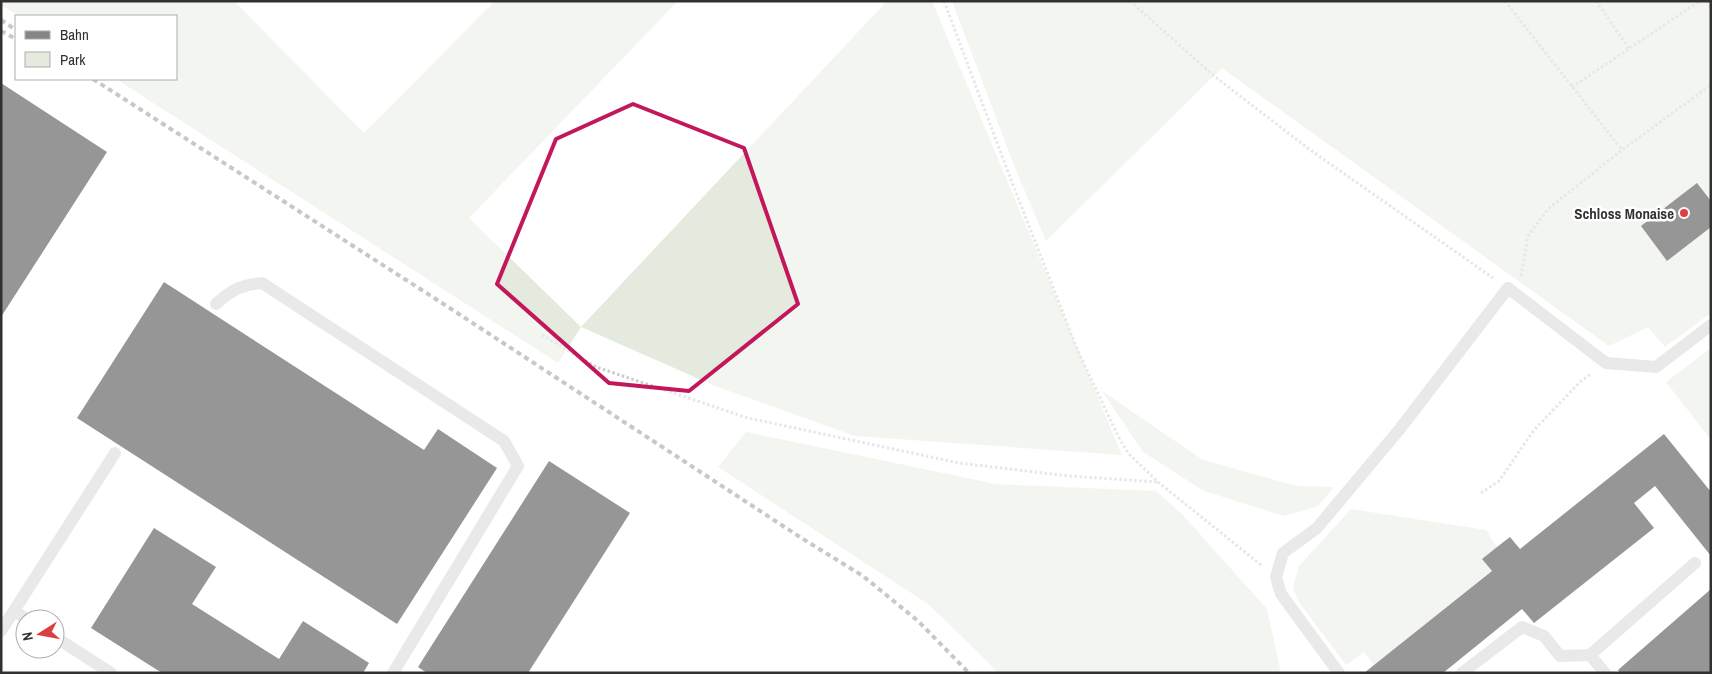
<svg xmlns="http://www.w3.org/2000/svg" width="1712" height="674" font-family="'Archivo Narrow',sans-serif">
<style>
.green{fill:#e4eade}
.building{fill:#181818}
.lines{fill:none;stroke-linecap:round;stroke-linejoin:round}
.path{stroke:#cbcbcb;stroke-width:3;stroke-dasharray:2.5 2.5;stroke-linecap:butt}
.service{stroke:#cecece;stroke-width:12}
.rail{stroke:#868686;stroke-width:4;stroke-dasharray:5 4;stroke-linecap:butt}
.marked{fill:none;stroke:#c2185b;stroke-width:4;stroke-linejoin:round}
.poi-dot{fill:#dc3f41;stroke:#fff;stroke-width:2}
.labels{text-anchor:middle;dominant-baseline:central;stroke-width:5;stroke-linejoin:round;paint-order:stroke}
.poi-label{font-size:15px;font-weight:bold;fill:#313131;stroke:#fff;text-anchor:end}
</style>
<rect width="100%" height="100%" fill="#fff"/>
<path class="green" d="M1 1H234L364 133 495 1H678L469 218 581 327 887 1H932L1122 455 855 436 715 386 581 327 558 363 116 79H176V16H19L1 5Z
M952 1H1711V313L1665 347 1648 327 1609 346 1222 68 1046 241 1015 168Z
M1711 348V440L1666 382Z
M1102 391 1203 460 1297 486 1334 487 1318 506 1284 516 1204 491 1143 452Z
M746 432 996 484 1156 491 1182 514 1267 609 1281 673H997L988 662 928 604 718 467Z
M1351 509 1486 530 1497 547 1482 559 1492 571 1374 665 1364 652 1346 665 1298 601 1293 587 1299 566Z"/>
<path class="building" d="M1 83 107 152 1 317Z
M1697 183 1711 201V227L1667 261 1641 226Z
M164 282 424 450 438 429 497 468 397 624 77 418Z
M1664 434 1711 492V556L1655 486 1634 503 1654 528 1534 623 1522 609 1443 673H1364L1492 571 1482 559 1497 547 1510 537 1520 549Z
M549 461 630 513 528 673H427L418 667Z
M154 528 216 567 192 604 279 659 303 621 369 663 363 673H162L91 628Z
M1711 589V673H1620L1618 670Z"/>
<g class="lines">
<path class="path" d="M944 1 1008 172 1077 349 1118 436 1128 453 1158 482 1261 565
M1130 1 1214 76 1309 149 1493 278
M1505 1 1622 150
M1596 1 1630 50
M1706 1 1711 8
M1572 87 1700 1
M1521 276 1528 236 1548 209 1622 150 1711 85
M542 335 596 367 748 418 959 463 1069 476 1158 482
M1481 493 1499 481 1534 430 1580 382 1591 374"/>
<path class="service" d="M216 304C231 290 241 285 262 283L504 441 518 466 393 673
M14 611 27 619
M1 631 115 453
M55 637 111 673
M1339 673 1281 594 1276 577 1283 553 1317 528 1399 430 1508 288 1606 363 1656 367 1711 325
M1462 673 1522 627 1544 636 1560 656 1590 655
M1605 673 1590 655 1695 563"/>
<path class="rail" d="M1 20 16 30
M1 31 16 39
M93 79 442 303 803 539 863 576 918 621 969 673"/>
</g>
<path d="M0 0H1712V674H0ZM633 104 744 148 798 304 689 391 609 383 497 284 556 139Z" fill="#fff" fill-opacity=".55" fill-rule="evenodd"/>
<path class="marked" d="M633 104 744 148 798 304 689 391 609 383 497 284 556 139Z"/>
<circle class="poi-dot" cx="1684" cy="213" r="5"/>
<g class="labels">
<g class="poi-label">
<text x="1674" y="213">Schloss Monaise</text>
</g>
</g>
<rect width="1712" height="674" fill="none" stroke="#313131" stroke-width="5"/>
<rect x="15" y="15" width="162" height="65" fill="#ffffff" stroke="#adadad"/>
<rect x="25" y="31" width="25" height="8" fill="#868686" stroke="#adadad"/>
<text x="60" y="40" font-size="15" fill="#313131">Bahn</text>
<rect x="25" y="52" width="25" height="15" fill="#e4eade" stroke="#adadad"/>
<text x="60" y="65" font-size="15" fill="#313131">Park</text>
<g transform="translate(40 634) rotate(259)"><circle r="24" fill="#ffffff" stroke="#adadad"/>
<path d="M0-4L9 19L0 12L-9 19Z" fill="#dc3f41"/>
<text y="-8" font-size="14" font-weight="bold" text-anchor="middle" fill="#313131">N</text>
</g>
</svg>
